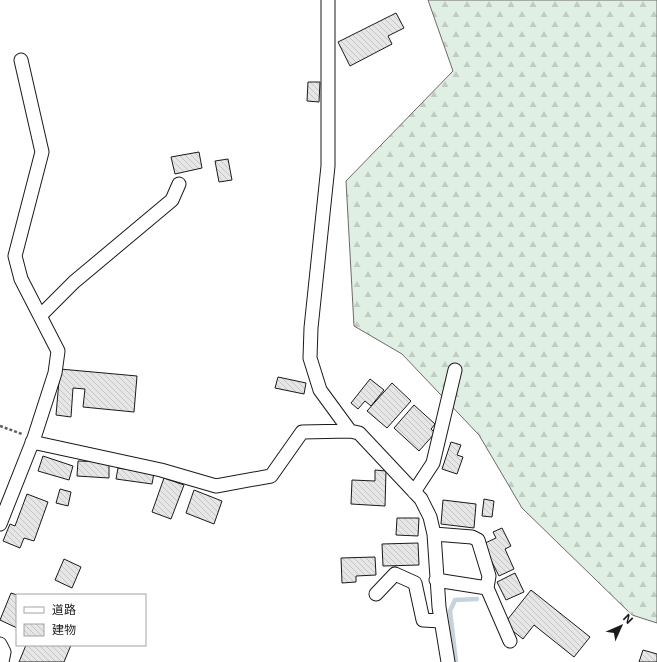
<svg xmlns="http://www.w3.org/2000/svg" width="657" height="662" font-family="Inter,'Noto Sans JP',sans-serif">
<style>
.forest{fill:url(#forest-firs);stroke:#6a6a6a}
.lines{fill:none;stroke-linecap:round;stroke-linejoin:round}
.stream{stroke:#c6d2dc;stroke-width:4.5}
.building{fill:url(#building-back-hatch);stroke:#1a1a1a}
.street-casing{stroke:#1a1a1a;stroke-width:15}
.path{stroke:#5f5f5f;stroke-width:2.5;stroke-dasharray:3 2;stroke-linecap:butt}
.street{stroke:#fff;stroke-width:13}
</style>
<defs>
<pattern id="forest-firs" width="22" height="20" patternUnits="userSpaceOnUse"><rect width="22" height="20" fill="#e0efe3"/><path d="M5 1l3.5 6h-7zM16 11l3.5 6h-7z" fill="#c0ccc2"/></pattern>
<pattern id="building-back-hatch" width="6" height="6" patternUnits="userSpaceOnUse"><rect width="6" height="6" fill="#e6e6e6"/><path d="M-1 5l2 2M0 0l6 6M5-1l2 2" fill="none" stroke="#c5c5c5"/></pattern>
</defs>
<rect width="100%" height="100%" fill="#fff"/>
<path class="forest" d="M428 0H657V623L632 615 522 508 479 435 402 354 354 326 346 181 453 71Z"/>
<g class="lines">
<path class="stream" d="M456 662 450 611 455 600 477 599"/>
</g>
<path class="building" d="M396 13 404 28 388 36 392 44 350 66 338 42Z
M308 82H320L319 102 307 101Z
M199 152 202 168 175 174 171 157Z
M228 159 232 180 219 182 215 161Z
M60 369 137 376 134 412 83 407 85 389 73 388 71 417 56 415Z
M278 377 306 383 304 394 275 388Z
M370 379 384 390 371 406 365 401 358 409 351 403Z
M392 383 411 401 387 428 367 411Z
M414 405 435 424 431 429 435 433 419 451 394 428Z
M451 442 461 445 457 455 463 457 457 474 442 469Z
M43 456 73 466 69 480 38 471Z
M78 461 109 462V478L77 476Z
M118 468 154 473 152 484 116 479Z
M375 470 386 471 385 506 351 504 352 480 375 481Z
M164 478 184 485 171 519 152 512Z
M60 489 71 492 68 506 56 503Z
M194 490 222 501 214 524 186 513Z
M27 494 48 502 34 541 24 538 20 548 3 541 10 524 15 526Z
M484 499 494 501 492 517 482 516Z
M443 500 476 504 474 528 441 524Z
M397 518H419L418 536 396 535Z
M502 528 511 546 505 549 514 569 499 576 483 544 496 538 493 532Z
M418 543 419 565 383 566 382 544Z
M375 557 376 575 356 576V582L342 583 341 558Z
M64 559 81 567 72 588 55 580Z
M515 573 524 592 506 600 497 582Z
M531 590 590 637 574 657 534 625 523 639 504 624Z
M11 593 17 595V628L0 620Z
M26 645H71L64 662H19Z
M643 650 657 654V662H639Z"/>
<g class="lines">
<g class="street-casing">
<path id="street" d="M328 0V166L311 328 310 358 320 390 350 431 359 433 421 499 430 517 434 534 439 607 448 662
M40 316 74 282 172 200 179 184
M32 442 161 470 216 486 271 476 302 432 350 431
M414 492 433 463 455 370
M0 524 34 438 55 373 58 351 21 279 15 256 42 152 21 60
M434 534 472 537 478 540 489 576 487 588 436 580
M487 588 510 641
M376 594 395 574 415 583 423 620 441 621
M0 644 4 652 2 662"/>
</g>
<path class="path" d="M0 426 22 434"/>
<use href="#street" class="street"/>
</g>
<rect x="16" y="594" width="130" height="52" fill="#ffffff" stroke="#a3a3a3"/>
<rect x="24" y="607" width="20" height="6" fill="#ffffff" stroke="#a3a3a3"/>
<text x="52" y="614" font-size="12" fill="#1a1a1a">道路</text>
<rect x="24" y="624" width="20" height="12" fill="url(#building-back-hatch)" stroke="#a3a3a3"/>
<text x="52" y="634" font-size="12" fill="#1a1a1a">建物</text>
<g transform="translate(621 626) rotate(45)" stroke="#ffffff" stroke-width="3" paint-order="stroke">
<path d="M0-3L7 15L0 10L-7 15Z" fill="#1a1a1a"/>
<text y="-6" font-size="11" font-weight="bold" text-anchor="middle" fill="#1a1a1a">N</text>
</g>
</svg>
